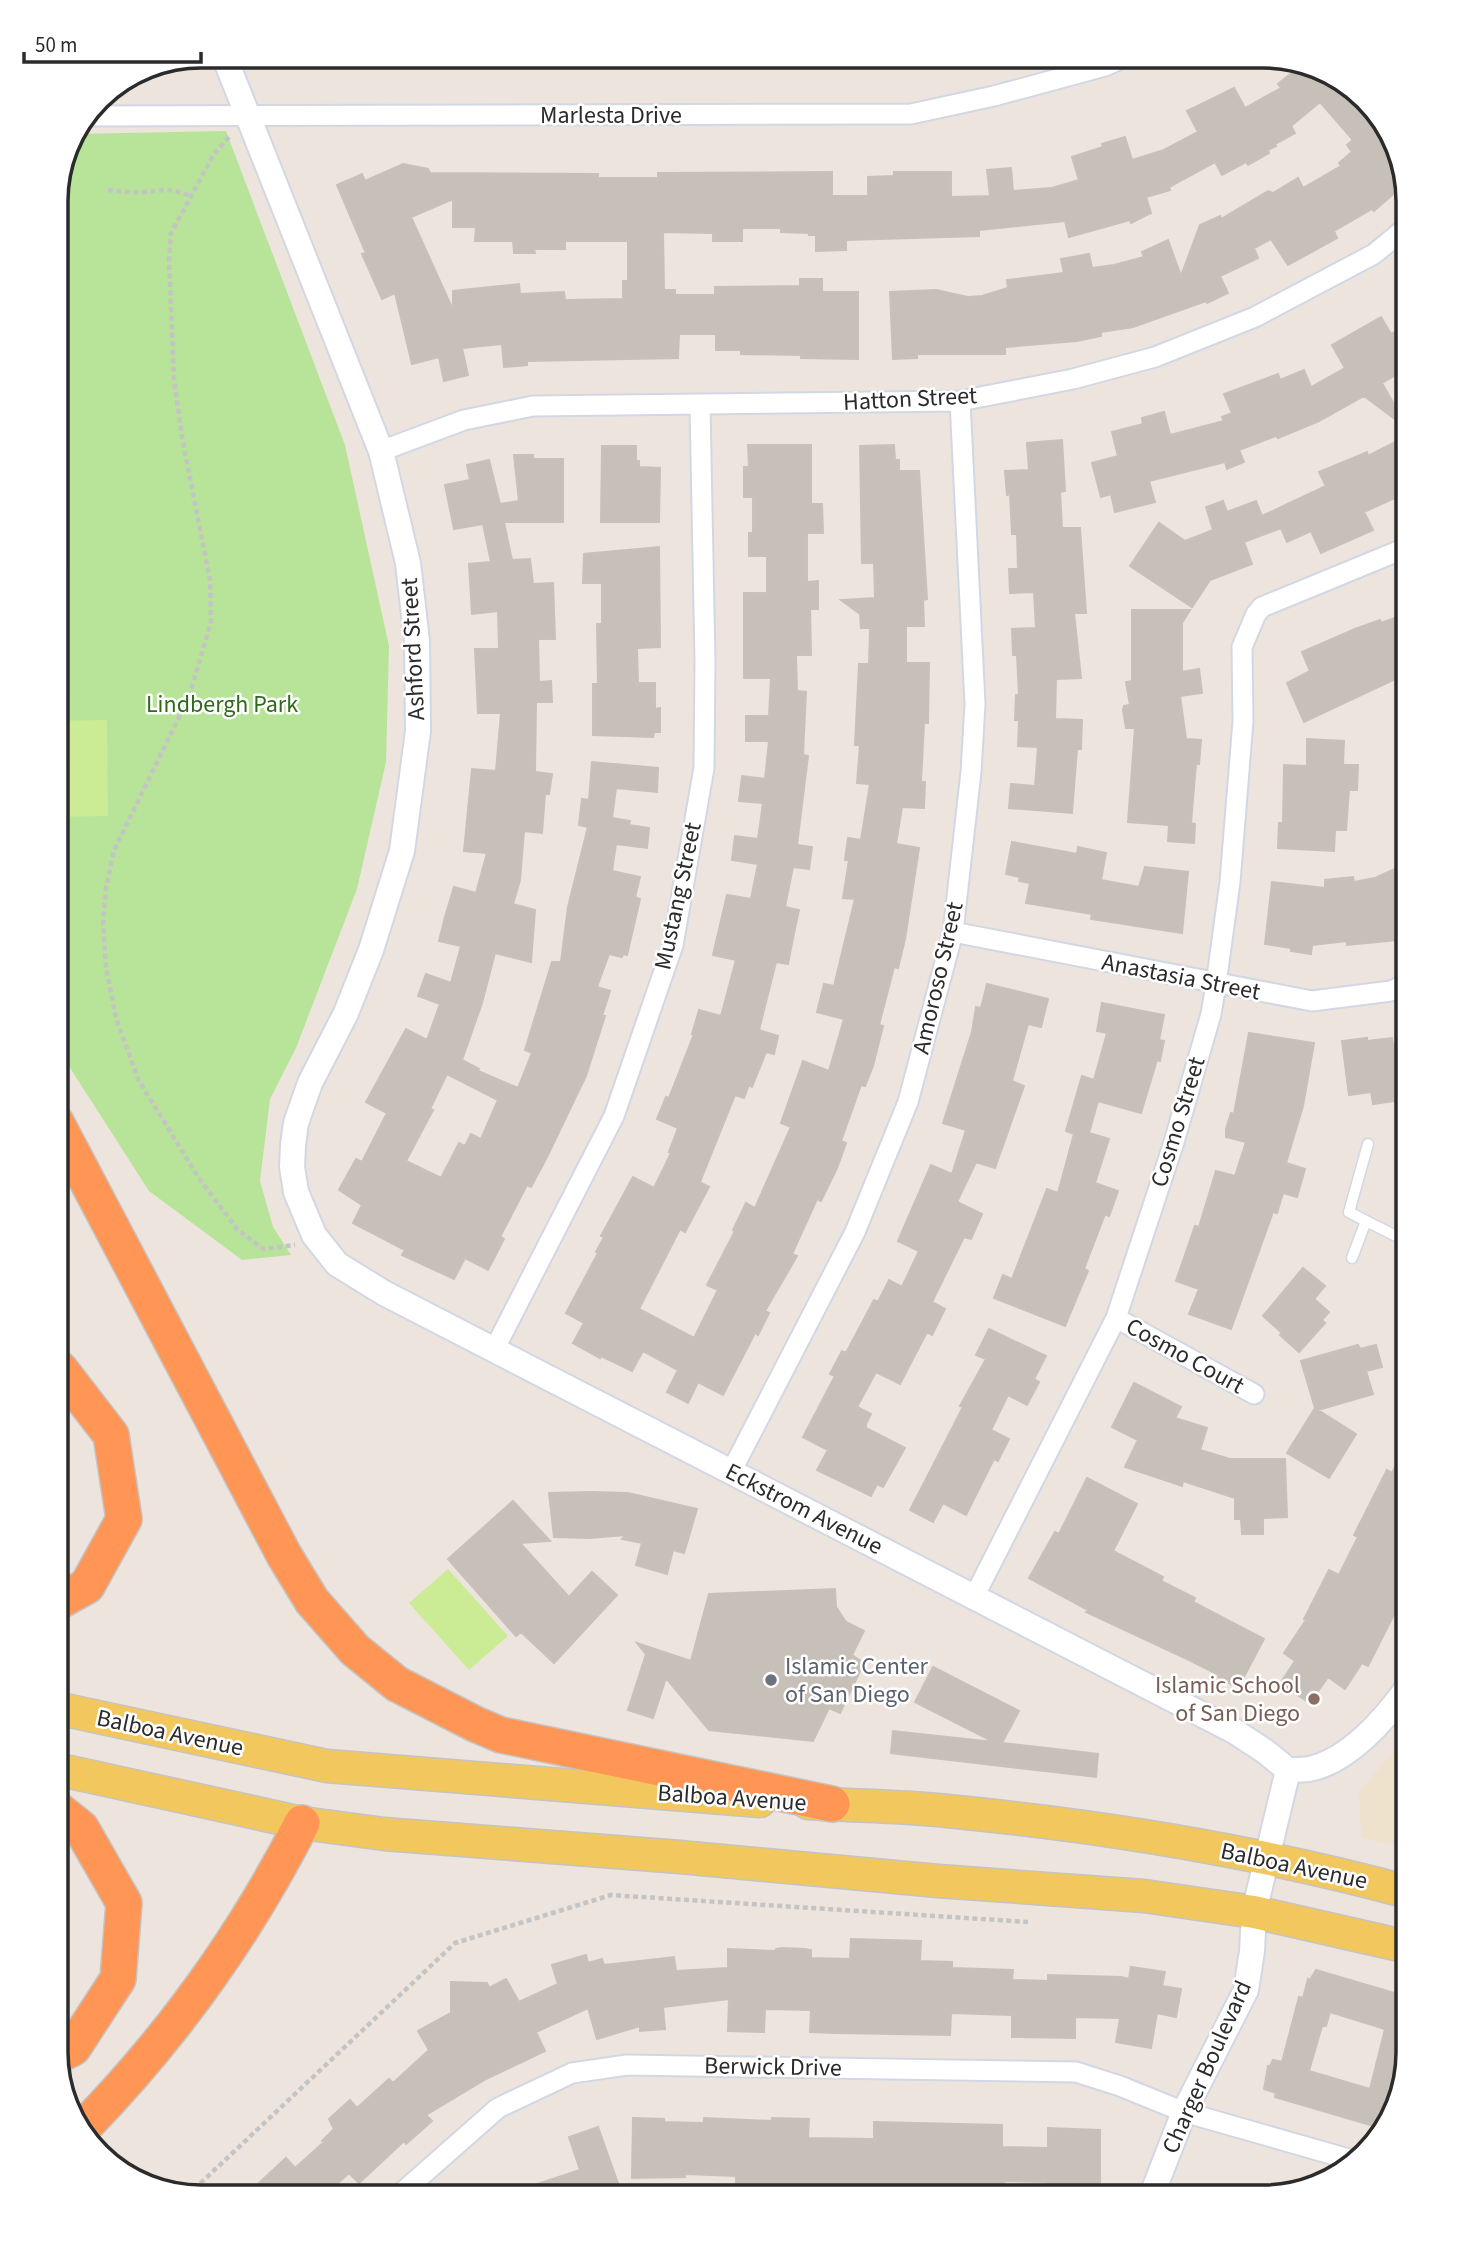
<svg xmlns="http://www.w3.org/2000/svg" width="1464" height="2253" font-family="'Source Sans 3',sans-serif">
<style>
.education{fill:#efe2cd}
.green{fill:#b7e499}
.pitch{fill:#cceb95}
.building{fill:#c6c0b9;stroke:#c8c1b7;stroke-width:2;fill-rule:evenodd}
.lines{fill:none;stroke-linecap:round;stroke-linejoin:round}
.service-casing{stroke:#d2d7e4;stroke-width:13}
.minor-casing{stroke:#d2d7e4;stroke-width:23}
.tertiary-casing{stroke:#d2d7e4;stroke-width:28}
.primary-casing{stroke:#c4c4c4;stroke-width:35}
.motorway-casing{stroke:#c4c4c4;stroke-width:38}
.path{stroke:#c4c4c4;stroke-width:4.5;stroke-dasharray:5 3.5;stroke-linecap:butt}
.service{stroke:#fff;stroke-width:10}
.minor{stroke:#fff;stroke-width:19}
.tertiary{stroke:#fff;stroke-width:24}
.primary{stroke:#f2c75d;stroke-width:32}
.motorway{stroke:#ff9656;stroke-width:35}
.worship-dot{fill:#6b7280;stroke:#fff;stroke-width:2.5}
.education-dot{fill:#8d6e63;stroke:#fff;stroke-width:2.5}
.labels{text-anchor:middle;dominant-baseline:central;stroke-width:5;stroke-linejoin:round;paint-order:stroke}
.street-label{font-size:24px;fill:#2b2b2b;stroke:#fff}
.park-label{font-size:24px;fill:#2f691a;stroke:#fff}
.worship-label{font-size:24px;fill:#5b616d;stroke:#fff;text-anchor:start}
.education-label{font-size:24px;fill:#785e54;stroke:#fff;text-anchor:end}
.rim{fill:none;stroke:#2b2b2b;stroke-width:3.5}
</style>
<rect width="100%" height="100%" fill="#ede5dd"/>
<path class="education" d="M1408 1734V1849L1361 1838 1359 1792Z"/>
<path class="green" d="M226 131 345 445 389 646 386 762 357 889 296 1048 270 1099 260 1181 273 1227 291 1255 242 1260 149 1191 56 1046V192L73 134Z"/>
<path class="pitch" d="M107 720 108 816 56 817V721Z
M448 1569 508 1636 469 1670 409 1603Z"/>
<path class="building" d="M1300 66 1335 77 1372 120 1376 117 1393 137 1404 185 1374 211 1372 209 1334 231 1337 238 1288 265 1271 239 1254 248 1258 258 1220 276 1228 293 1207 303 1206 301 1133 327 1101 332V336L1077 341 1005 347V354H917V358L893 359 890 292 936 290 968 297 982 296 1008 288 1007 280 1064 273 1061 259 1089 254 1092 268 1114 265 1144 257 1142 252 1168 240 1181 276 1200 225 1220 216 1221 219 1268 191 1273 193 1298 178 1303 188 1341 166 1339 163 1352 152 1347 145 1353 140 1320 102 1291 126 1295 133 1275 144 1276 146 1268 150 1269 153 1248 165 1246 162 1222 175 1215 162 1169 187 1170 190 1146 197 1151 213 1131 223 1130 220 1069 237 1065 221 979 230V236L846 240V250L816 251V235H809V233L781 232V228H742V241H713V233L663 232 664 290H675V295H715V287L800 286V279H822V292H858V359L801 358V355L741 354V350H716V334H679L678 358 527 361V365L504 367 502 344 462 348 468 375 444 381 439 357 412 364 395 293 382 299 362 254 366 253 337 185 362 174 365 181 403 164 428 169 430 173 598 174V178H658V173L832 172V196H868V177L894 176V172H951V197L990 196 987 170 1011 168 1013 191 1052 188 1079 180 1072 157 1103 147 1102 144 1125 137 1132 160 1164 150 1198 132 1187 111 1234 88 1245 108 1281 88 1278 84ZM453 199V227H476L475 241H513L514 253H535L534 249H565V241H628V281H623V299L565 300 564 292 520 294 519 284 453 291V310L411 217Z
M1381 317 1391 334 1401 329 1408 342V368L1382 383 1408 429 1364 396 1319 421 1278 438 1276 436 1239 450 1244 462 1227 469 1225 462 1149 481 1155 502 1115 512 1111 494 1101 497 1092 463 1118 456 1112 432 1143 424 1142 418 1164 412 1170 435 1224 421 1222 417 1232 413 1224 394 1278 374 1280 380 1304 370 1311 387 1345 368 1332 345Z
M1401 439 1408 451V492L1364 512 1373 530 1321 553 1311 531 1287 542 1281 528 1244 542 1252 564 1210 580 1192 607 1130 566 1159 523 1185 541 1213 530 1206 507 1223 501 1227 512 1256 501 1262 516 1326 486 1319 472 1367 452 1368 456Z
M1062 440 1065 491 1060 492 1062 528H1080L1086 613H1074L1081 678 1056 679 1055 719 1082 720 1081 749H1077L1072 813 1009 808 1011 784 1035 786 1038 747 1018 746 1019 720H1015L1016 695H1019L1017 655H1013L1012 629 1036 628 1034 592 1010 593 1009 569H1018L1017 534H1012L1010 494 1007 495 1005 471 1029 470 1027 443Z
M748 445H811V504H822L823 533H807V582L818 581V609H810L811 655H796L797 691 806 692 803 755 808 756 797 845 812 847 809 869 793 867 785 907 799 910 794 933 788 964 776 962 759 1030 778 1036 774 1054 766 1052 752 1087 749 1085 744 1098 735 1095 700 1182 709 1187 685 1232 680 1229 639 1309 694 1338 718 1290 707 1285 735 1231 733 1230 746 1203 755 1208 791 1127 781 1123 803 1061 829 1071 844 1019 817 1012 824 984 834 986 855 899 843 898 849 860H845L848 838 861 840 870 784 857 783 860 745H855L859 664H869L870 628H861L860 614 841 600 875 598 874 563H862L860 446 894 445 895 460H899V471H919L927 599 923 600 924 626H906V663H929L928 723H924L921 782H925L924 808 902 807 896 844 919 848 905 939 898 968 894 967 879 1025 883 1026 873 1066 865 1086 861 1085 841 1141 846 1143 837 1168 821 1201 817 1199 792 1254 797 1256 765 1311 769 1313 758 1335 755 1333 723 1395 698 1382 688 1403 667 1392 678 1370 643 1351 632 1371 601 1356 600 1358 573 1343 584 1323 566 1313 598 1253 596 1252 604 1237 601 1236 633 1177 654 1188 671 1153 669 1152 678 1128 657 1119 666 1097 669 1098 694 1034H692L699 1010 721 1016 736 960 713 955 727 895 751 899 758 864 732 860 735 836 758 839 763 803 739 801 742 776 765 779 769 741H746V716H769L771 678H744V593H767V556H749V533H753V497H744V467H749Z
M602 446H636V461H639V467L660 468 659 522H601Z
M514 455H533V459H563V522H504L512 560 530 559 533 584 553 583 555 639H538L539 682 551 681 552 702H536L535 772 552 774 549 794H545L542 833 524 831 520 880 513 904 535 910 531 962 495 953 482 1003 462 1060 479 1069 478 1071 518 1088 532 1053 525 1050 552 962H561L568 907 588 827 579 825 582 799 589 800 592 762 658 768 657 792 616 788 612 818 630 821 629 825 649 828 647 848 616 844 612 871 640 877 635 897 640 899 627 955 623 954 622 957 609 954 597 987 610 991 602 1016H605L586 1076 547 1157 531 1187 527 1185 500 1237 504 1239 488 1270 465 1258 454 1279 402 1255 405 1250 353 1223 362 1205 339 1190 356 1159 362 1162 387 1113 366 1102 406 1029 427 1040 440 1004 418 996 426 974 451 983 461 946 439 941 445 917 454 887 476 893 487 853 464 851 472 769 496 771 501 713H478L475 649H499L498 611 472 614 469 564 491 562 483 524 454 529 445 485 470 480 467 465 489 460 500 504 519 501ZM447 1074 498 1100 481 1139 471 1134 465 1146 459 1143 441 1178 406 1161 433 1110 430 1109Z
M659 547 660 647 637 648 638 683H655V709L660 708V732H654L653 737 593 735V684H598L597 624H602V583H583L584 554Z
M1132 610H1190L1182 623V672L1199 669 1202 693 1180 696 1186 739 1201 740 1199 764H1196L1191 823 1195 824 1194 843 1168 841 1169 825 1128 822 1135 728H1126L1123 710 1124 706 1130 705 1126 682 1132 681Z
M1397 617 1403 633 1401 656 1408 657V673L1304 722 1287 683 1310 671 1302 652 1355 629 1380 620 1381 623Z
M1307 739 1344 741 1343 765H1358L1357 790H1349L1346 830H1335L1334 851 1278 848 1279 823H1283L1284 765 1307 766Z
M1012 842 1077 854 1078 847 1106 853 1101 880 1139 887 1145 867 1188 872 1182 933 1091 919 1092 914 1026 903 1030 883 1019 881 1020 877 1006 874Z
M1408 863V939L1347 945V941L1312 945 1311 954 1291 951V948L1265 944 1272 882 1325 888V880L1353 877 1354 882 1375 878Z
M987 984 1048 999 1041 1027 1028 1024 1012 1081 1024 1086 995 1168 976 1162 957 1202 982 1214 971 1239 964 1237 932 1302 945 1309 932 1335 927 1332 900 1384 876 1372 857 1407 871 1414 866 1424V1428L905 1448 883 1487 877 1484 871 1496 817 1470 828 1450 803 1437 835 1376 830 1374 842 1351 846 1353 874 1300 878 1302 889 1280 902 1287 919 1251 898 1241 931 1165 952 1174 966 1130 943 1123 972 1032 976 1007 981 1008Z
M1102 1003 1164 1015 1159 1040 1164 1041 1160 1061 1157 1060 1141 1113 1098 1101 1089 1133 1109 1139 1095 1183 1118 1191 1109 1216 1105 1214 1084 1269 1088 1271 1065 1326 994 1298 1003 1275 1012 1279 1047 1189 1058 1193 1074 1134 1066 1131 1082 1076 1094 1080 1107 1033 1097 1031Z
M1249 1033 1314 1043 1303 1106 1286 1163 1305 1169 1297 1197 1283 1193 1277 1213 1273 1212 1231 1329 1189 1314 1199 1289 1176 1281 1195 1226 1199 1227 1216 1171 1235 1176 1246 1142 1226 1137V1129L1231 1113 1234 1114Z
M1367 1038V1041L1392 1038 1393 1045 1408 1040V1099L1373 1104 1371 1092 1349 1095 1342 1041Z
M1303 1268 1325 1286 1314 1299 1329 1312 1322 1320 1325 1323 1299 1352 1280 1335 1282 1333 1263 1316Z
M989 1329 1046 1356 1034 1379 1039 1382 1027 1405 1008 1395 991 1430 1009 1439 998 1461 994 1459 966 1515 943 1503 933 1522 910 1510 963 1407 960 1406 986 1359 976 1355Z
M1358 1345 1360 1349 1376 1345 1382 1367 1366 1371 1373 1394 1318 1410 1356 1434 1329 1478 1287 1453 1315 1408 1301 1361Z
M1134 1383 1181 1407 1175 1418 1207 1428 1200 1450 1230 1459H1285L1287 1517 1263 1518V1534H1242L1241 1519H1235V1498L1183 1481 1182 1486 1125 1467 1138 1440 1112 1427Z
M1408 1441V1532L1401 1545 1408 1549V1587L1368 1666 1362 1663 1345 1689 1328 1677 1310 1703 1280 1684 1295 1661 1284 1653 1306 1620 1304 1619 1329 1570 1339 1575 1358 1537 1354 1535 1387 1470 1392 1473Z
M1087 1478 1137 1504 1113 1551 1163 1577 1161 1581 1195 1598 1193 1602 1264 1639 1238 1688 1218 1677 1219 1675 1187 1659 1086 1612 1088 1610 1029 1578 1055 1532 1059 1534Z
M591 1492 628 1493 697 1509 684 1553 673 1550 667 1574 636 1565 642 1543 622 1539 626 1535 590 1538 554 1537 549 1493Z
M513 1501 550 1541 520 1543 569 1597 592 1572 617 1595 554 1663 521 1632 516 1636 448 1559Z
M835 1589 836 1607 846 1622 864 1631 852 1655 864 1663 840 1713 829 1708 813 1741 709 1730 666 1678 653 1718 628 1710 646 1654 637 1643 691 1661 709 1594Z
M933 1667 1019 1711 1002 1743 1098 1754 1096 1777 891 1753 893 1731 994 1742 915 1702Z
M851 1939 921 1941 920 1961 952 1962V1968L1013 1970 1012 1980 1048 1981V1975L1121 1977 1129 1979 1131 1967 1165 1972 1162 1986 1181 1989 1176 2017 1157 2013 1151 2048 1116 2042 1120 2018 1075 2017V2038L1012 2037V2015L951 2013 950 2035 836 2033 810 2032 811 2010 765 2009 764 2032 728 2031 729 1999 663 2007 665 2029 640 2031V2026L597 2039 588 2008 536 2032 545 2051 486 2079 426 2115 432 2121 406 2144 404 2141 359 2183 349 2173 323 2197H244L286 2158 295 2168 324 2142 322 2141 334 2129 329 2119 350 2100 357 2108 389 2079 393 2083 429 2050 418 2031 451 2013V1982L487 1983 489 1988 506 1979 519 2002 558 1984 552 1965 586 1955 588 1963 602 1959 604 1965 674 1957 676 1971 728 1968V1949L776 1951V1949L782 1948 804 1949 811 1950V1958L850 1959Z
M1316 1970 1408 1997V2052L1384 2129 1275 2097 1276 2093 1264 2089 1268 2066H1270L1273 2060 1282 2062 1299 1997 1303 1998 1308 1979 1310 1980ZM1330 2012 1385 2029 1370 2089 1309 2071 1322 2026H1326Z
M633 2118 664 2119V2122L704 2123V2118L772 2121V2118L809 2119 808 2138 874 2139V2122L1002 2125V2147L1048 2148V2128L1100 2130V2191L1047 2190V2182L1004 2181 1003 2193 954 2192V2197H928V2191L850 2189V2194L755 2191V2197H736V2176L685 2174V2177L632 2178Z
M598 2127 619 2186 615 2187 619 2197H510V2193L580 2170 569 2137Z"/>
<g class="lines">
<g class="service-casing">
<path id="service" d="M1366 1221 1349 1212 1368 1144
M1352 1258 1366 1221 1408 1242"/>
</g>
<g class="minor-casing">
<path id="minor" d="M86 116 911 114 994 96 1105 66 1127 56
M381 451 464 420 533 406 960 401 1073 379 1155 357 1255 317 1374 254 1408 226
M953 932 1312 1001 1391 991 1408 983
M1116 1318 1254 1394
M494 1350 614 1116 673 945 704 768 705 661 700 405
M731 1472 855 1232 908 1102 953 932 971 772 975 704 960 401
M974 1597 1116 1318 1174 1142 1211 1014 1216 984 1230 882 1243 721 1242 647 1256 614 1262 607 1408 547
M397 2197 498 2108 572 2073 627 2065 1076 2072 1120 2086 1184 2112 1352 2160"/>
</g>
<g class="tertiary-casing">
<path id="tertiary" d="M224 56 381 451 408 563 417 641 418 731 402 851 371 950 346 1013 310 1083 296 1123 293 1145 292 1167 296 1192 314 1235 337 1264 384 1293 1234 1731 1266 1752 1288 1770
M1288 1770C1295 1770 1303 1770 1309 1769 1349 1761 1386 1718 1408 1687
M1151 2197 1184 2112 1246 1990 1252 1951 1254 1912 1288 1770"/>
</g>
<g class="primary-casing">
<path id="primary" d="M56 1708 327 1766 760 1801
M56 1769 302 1823 384 1834 680 1857 938 1881 1144 1896 1254 1912 1408 1947
M808 1803C854 1806 901 1806 947 1811 1103 1826 1257 1851 1408 1892"/>
</g>
<g class="motorway-casing">
<path id="motorway" d="M56 1122 284 1555 312 1601 355 1650 397 1684 475 1724 501 1735 832 1804
M56 1603 87 1586 124 1519 111 1435 60 1369 56 1367
M56 1808 81 1828 124 1903 118 1979 73 2048 57 2056
M82 2129C170 2039 245 1935 302 1823"/>
</g>
<path class="path" d="M229 137 214 154 171 233 169 259 174 380 182 437 210 580 211 622 189 697 114 850 106 888 103 923 106 967 116 1018 138 1079 198 1177 237 1229 263 1249 295 1245
M108 190C119 191 131 193 141 192 164 191 168 187 191 196
M188 2195 455 1943 611 1895 1028 1922"/>
<use href="#service" class="service"/>
<use href="#minor" class="minor"/>
<use href="#tertiary" class="tertiary"/>
<use href="#primary" class="primary"/>
<use href="#motorway" class="motorway"/>
</g>
<circle class="worship-dot" cx="771" cy="1680" r="7"/>
<circle class="education-dot" cx="1314" cy="1699" r="7"/>
<g class="labels">
<g class="street-label">
<text x="611" y="115">Marlesta Drive</text>
<text transform="translate(910 399) rotate(-3)">Hatton Street</text>
<text transform="translate(413 649) rotate(-93)">Ashford Street</text>
<text transform="translate(678 896) rotate(-78)">Mustang Street</text>
<text transform="translate(1181 977) rotate(11)">Anastasia Street</text>
<text transform="translate(938 978) rotate(-77)">Amoroso Street</text>
<text transform="translate(1178 1122) rotate(-73)">Cosmo Street</text>
<text transform="translate(1185 1356) rotate(29)">Cosmo Court</text>
<text transform="translate(804 1509) rotate(27)">Eckstrom Avenue</text>
<text transform="translate(170 1733) rotate(12)">Balboa Avenue</text>
<text transform="translate(732 1798) rotate(4)">Balboa Avenue</text>
<text transform="translate(1294 1866) rotate(12)">Balboa Avenue</text>
<text transform="translate(773 2067) rotate(1)">Berwick Drive</text>
<text transform="translate(1207 2067) rotate(-66)">Charger Boulevard</text>
</g>
<g class="park-label">
<text x="222" y="704">Lindbergh Park</text>
</g>
<g class="worship-label">
<text x="785" y="1666">Islamic Center<tspan x="785" dy="28">of San Diego</tspan></text>
</g>
<g class="education-label">
<text x="1300" y="1685">Islamic School<tspan x="1300" dy="28">of San Diego</tspan></text>
</g>
</g>
<path d="M0 0H1464V2253H0ZM201 68H1263A133 133 0 0 1 1396 201V2052A133 133 0 0 1 1263 2185H201A133 133 0 0 1 68 2052V201A133 133 0 0 1 201 68Z" fill="#fff" fill-rule="evenodd"/>
<path class="rim" d="M201 68H1263A133 133 0 0 1 1396 201V2052A133 133 0 0 1 1263 2185H201A133 133 0 0 1 68 2052V201A133 133 0 0 1 201 68Z"/>
<path d="M24 52v10h177v-10" fill="none" stroke="#2b2b2b" stroke-width="3.5"/>
<text x="35" y="52" font-size="21" fill="#2b2b2b" stroke="#ffffff" stroke-width="5" paint-order="stroke">50 m</text>
</svg>
